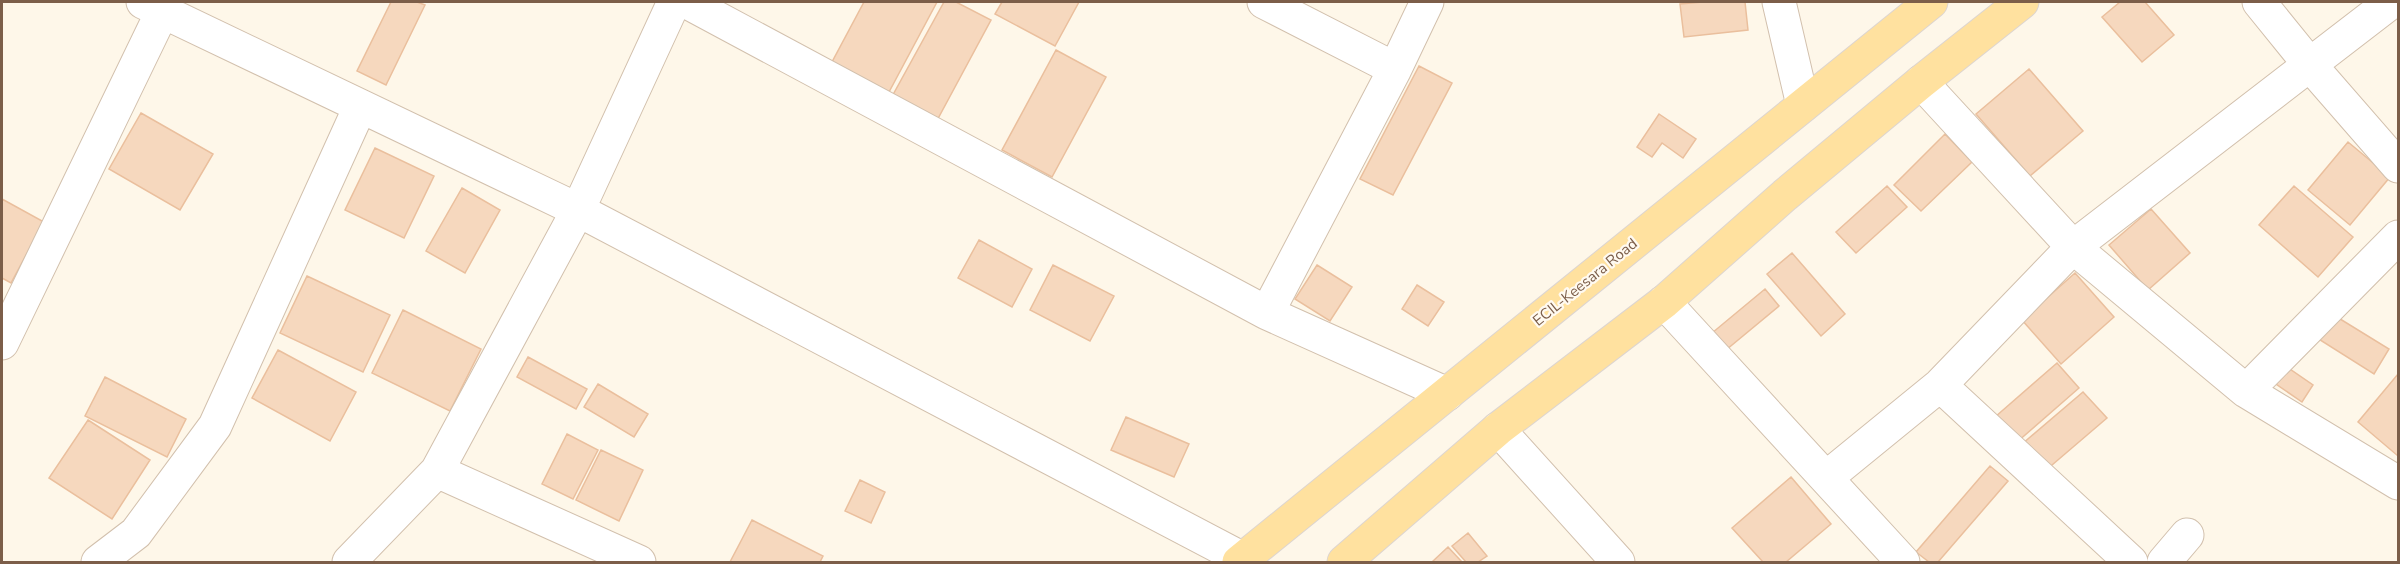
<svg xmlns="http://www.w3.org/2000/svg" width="2400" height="564" font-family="'Nunito Sans',sans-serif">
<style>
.building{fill:#f6d8be;stroke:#eabf9d;stroke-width:1.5}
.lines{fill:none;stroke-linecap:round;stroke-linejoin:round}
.street-casing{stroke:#d2c0ad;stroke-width:35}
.primary-casing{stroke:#ddd5d0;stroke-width:35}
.street{stroke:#fff;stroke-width:33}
.primary{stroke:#ffe19f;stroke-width:33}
.labels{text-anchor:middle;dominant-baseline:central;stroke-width:4.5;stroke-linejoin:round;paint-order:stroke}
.street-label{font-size:15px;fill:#7c5e49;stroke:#fffaf1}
</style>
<rect width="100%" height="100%" fill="#fef7e9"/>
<path class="building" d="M391 2H417L425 5 386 85 357 71Z
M864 2H937L889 92 832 62Z
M944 2H956L991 20 934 126 889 102Z
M1002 2H1079L1055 46 995 14Z
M1703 2H1745L1748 30 1684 37 1680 4Z
M2120 2H2145L2174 35 2142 62 2102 17Z
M1056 50 1106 77 1052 177 1002 150Z
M1419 66 1452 83 1393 195 1360 179Z
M2029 69 2083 131 2030 176 1976 114Z
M141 113 213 154 180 210 109 169Z
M1659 114 1696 139 1683 158 1662 143 1652 157 1637 147Z
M1945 134 1972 162 1921 211 1894 185Z
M2348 142 2390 177 2350 225 2308 190Z
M375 148 434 176 404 238 345 210Z
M1887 186 1907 207 1856 253 1836 232Z
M2294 186 2353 237 2318 277 2259 225Z
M462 188 500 210 465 273 426 251Z
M2 199 44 222 11 283 2 278Z
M2151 209 2190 253 2148 290 2109 245Z
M979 240 1032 269 1012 307 958 278Z
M1792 253 1845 314 1821 336 1767 274Z
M1053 265 1114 296 1090 341 1030 310Z
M1317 265 1352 287 1330 321 1295 299Z
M2075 273 2114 317 2061 364 2022 320Z
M307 276 390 315 363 372 280 333Z
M1417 285 1444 302 1428 326 1402 309Z
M1765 289 1779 306 1726 350 1712 333Z
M403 310 481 349 450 411 372 373Z
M2332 314 2389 349 2374 374 2317 338Z
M278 350 356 392 330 441 252 398Z
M528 357 587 389 576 409 517 377Z
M2057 363 2079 388 2017 442 1995 417Z
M2284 365 2313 385 2302 402 2273 382Z
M2398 374V456L2358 422Z
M105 377 186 419 167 457 85 416Z
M598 384 648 414 634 437 584 407Z
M2083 392 2107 418 2045 471 2022 444Z
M1126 417 1189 444 1174 477 1111 450Z
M88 420 150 460 112 519 49 478Z
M567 434 598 450 573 499 542 484Z
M601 450 643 470 619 521 576 500Z
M1990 466 2008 481 1938 562H1929L1916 552Z
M1791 477 1831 524 1786 562H1763L1732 528Z
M860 480 885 492 871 523 845 511Z
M752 520 823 556 820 562H730Z
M1468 533 1487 556 1478 562H1466L1452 546Z
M1448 547 1462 562H1432Z"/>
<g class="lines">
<g class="street-casing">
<path id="street" d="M143 2 578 210 1243 559
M687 2 1267 313 1395 69 1427 2
M1264 2 1395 69
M1779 2 1803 105
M2259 2 2310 65 2398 166
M1921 82 2073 247 2246 391 2398 483
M1664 302 1903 562
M1267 313 1447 394
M2 343 167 2
M1940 385 2131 562
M2246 391 2398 237
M1498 429 1618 562
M437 471 639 562
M1826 478 1940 385 2073 247 2391 2
M98 562 136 533 215 426 360 107
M349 562 437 471 578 210 674 2
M2164 562 2187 535"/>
</g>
<g class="primary-casing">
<path id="primary" d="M1239 562 1931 2
M1344 562 1498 429 1664 302 1785 195 1921 82 2022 2"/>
</g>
<use href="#street" class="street"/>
<use href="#primary" class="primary"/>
</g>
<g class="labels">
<g class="street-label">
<text transform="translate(1585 282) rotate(-39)">ECIL-Keesara Road</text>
</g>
</g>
<rect width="2400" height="564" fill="none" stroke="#7c5e49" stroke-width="6"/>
</svg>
